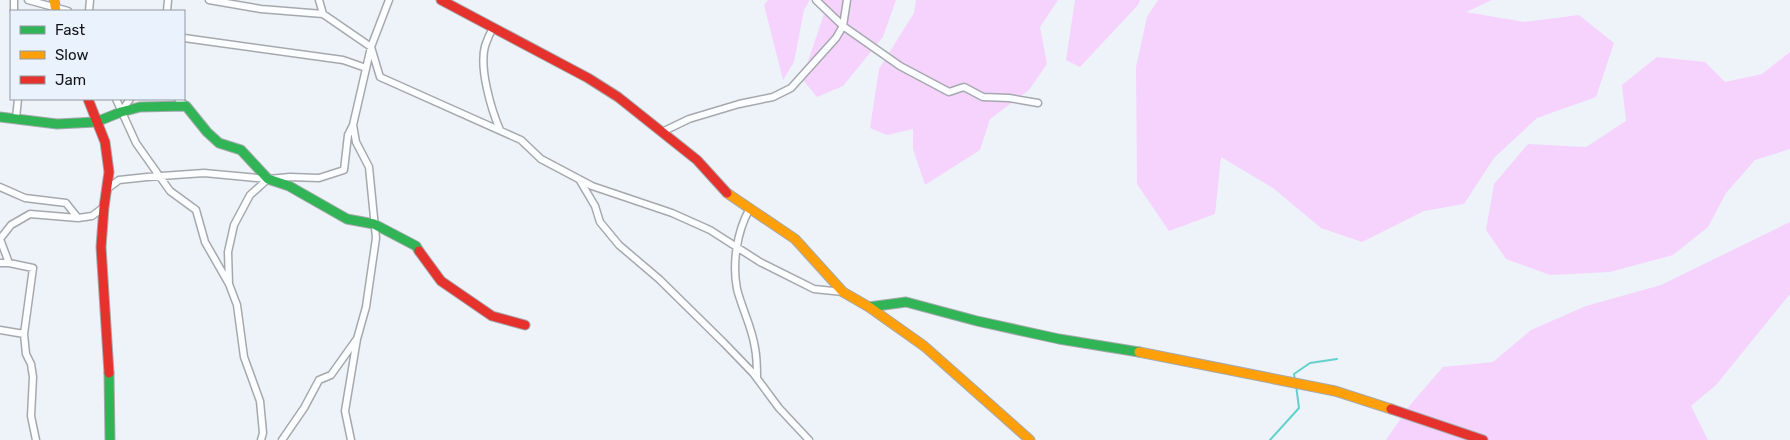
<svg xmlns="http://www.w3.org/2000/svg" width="1790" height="440" font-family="Rubik,sans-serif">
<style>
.green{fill:#f5d3fc}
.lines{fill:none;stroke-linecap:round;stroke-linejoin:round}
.stream{stroke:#61d1cb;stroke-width:2}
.street-casing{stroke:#a5a9ae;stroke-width:9}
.fast-casing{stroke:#a5a9ae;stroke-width:11}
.slow-casing{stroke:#a5a9ae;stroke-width:11}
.jam-casing{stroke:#a5a9ae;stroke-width:11}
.street{stroke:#fcfdfe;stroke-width:6}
.fast{stroke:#30b455;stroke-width:9}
.slow{stroke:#ff9f0a;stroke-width:9}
.jam{stroke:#e5322d;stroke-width:9}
</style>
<rect width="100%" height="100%" fill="#eef3fa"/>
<path class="green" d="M768 0H810L804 10 794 62 783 80 764 5Z
M818 0H896L883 37 843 86 817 97 802 79 824 14Z
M916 0H1058L1040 27 1047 64 1029 90 990 119 980 150 925 185 913 149V129L887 135 870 128 879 69 914 13Z
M1075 0H1140L1138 5 1080 67 1066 60Z
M1158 0H1492L1466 12 1524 22 1579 15 1614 43 1596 97 1537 118 1494 158 1464 204 1424 211 1362 242 1321 228 1273 188 1221 157 1215 214 1169 231 1137 184 1136 67 1147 17Z
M1790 52V149L1755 160 1726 193 1708 227 1673 255 1610 272 1550 275 1506 259 1486 230 1494 184 1528 144 1586 147 1626 121 1622 85 1657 57 1705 62 1725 82 1762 74Z
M1790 222V294L1716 385 1691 406 1708 440H1386L1410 405 1443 367 1493 362 1531 330 1586 306 1661 285Z"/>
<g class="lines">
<path class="stream" d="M1295 381 1294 374 1310 363 1337 359
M1270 440 1299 408 1296 385"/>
<g class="street-casing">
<path id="street" d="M28 0 68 11
M209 0 261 9 323 14
M319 0 323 14 371 47 380 77 521 140 541 159 592 186 672 213 710 230 760 262 814 289 843 292
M816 0 843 26 900 66 949 92 964 87 983 97 1009 98 1038 103
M14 11V0
M89 11 90 0
M167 11 168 0
M493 28C490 33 487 40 485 46 479 68 491 109 500 130
M184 38 343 60 366 68
M116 99 136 143 170 191 196 210 205 242 229 284
M178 99 186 106
M121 112 130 99
M16 118 18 99
M662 132 689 119 739 104 773 97 791 88 836 38 843 26 847 0
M579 179 595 206 600 222 619 245 659 279 724 343 753 373 779 408 809 440
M0 187 25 198 66 203 78 218
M107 189 119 180 147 177 204 173 268 179 290 177 319 178 344 170 348 135 353 125
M749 210C737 232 732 263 737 289 742 309 752 327 755 348 757 358 757 368 757 378
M0 239 9 263 33 268 24 334 26 354 31 364 33 377 31 416 36 440
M0 239 11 225 30 214 78 218 92 216 104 207
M0 263H9
M0 330 24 334
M261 440 263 433 260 401 244 357 237 305 229 284 228 252 234 225 250 195 268 179
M282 440 304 408 319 380 331 375 356 340
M351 440 345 411 357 339 366 307 376 238 369 167 356 142 353 125 371 47 389 0"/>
</g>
<g class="fast-casing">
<path id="fast" d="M0 117 57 124 96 122 121 112 140 107 186 106 207 132 219 143 241 150 268 179 289 186 347 219 374 224 416 246 419 251
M869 307 906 302 977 321 1059 339 1139 352
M109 373 110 440"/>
</g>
<g class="slow-casing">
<path id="slow" d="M54 0 56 11
M727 193 795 239 843 292 869 307 924 346 1030 440
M1139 352 1335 391 1391 409"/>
</g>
<g class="jam-casing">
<path id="jam" d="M441 0 588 78 618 97 697 160 727 193
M88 99 105 142 109 172 104 207 101 247 109 373
M419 251 441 281 492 316 525 325
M1391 409 1483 440"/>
</g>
<use href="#street" class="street"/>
<use href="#fast" class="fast"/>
<use href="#slow" class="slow"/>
<use href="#jam" class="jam"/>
</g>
<rect x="10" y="10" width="175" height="90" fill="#eaf2fe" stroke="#9399a2"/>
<rect x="20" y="26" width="25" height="8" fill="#30b455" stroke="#9399a2"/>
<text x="55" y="35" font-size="15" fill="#111417">Fast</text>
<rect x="20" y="51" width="25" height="8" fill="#ff9f0a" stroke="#9399a2"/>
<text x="55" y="60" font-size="15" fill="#111417">Slow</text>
<rect x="20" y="76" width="25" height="8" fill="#e5322d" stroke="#9399a2"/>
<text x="55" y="85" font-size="15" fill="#111417">Jam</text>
</svg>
